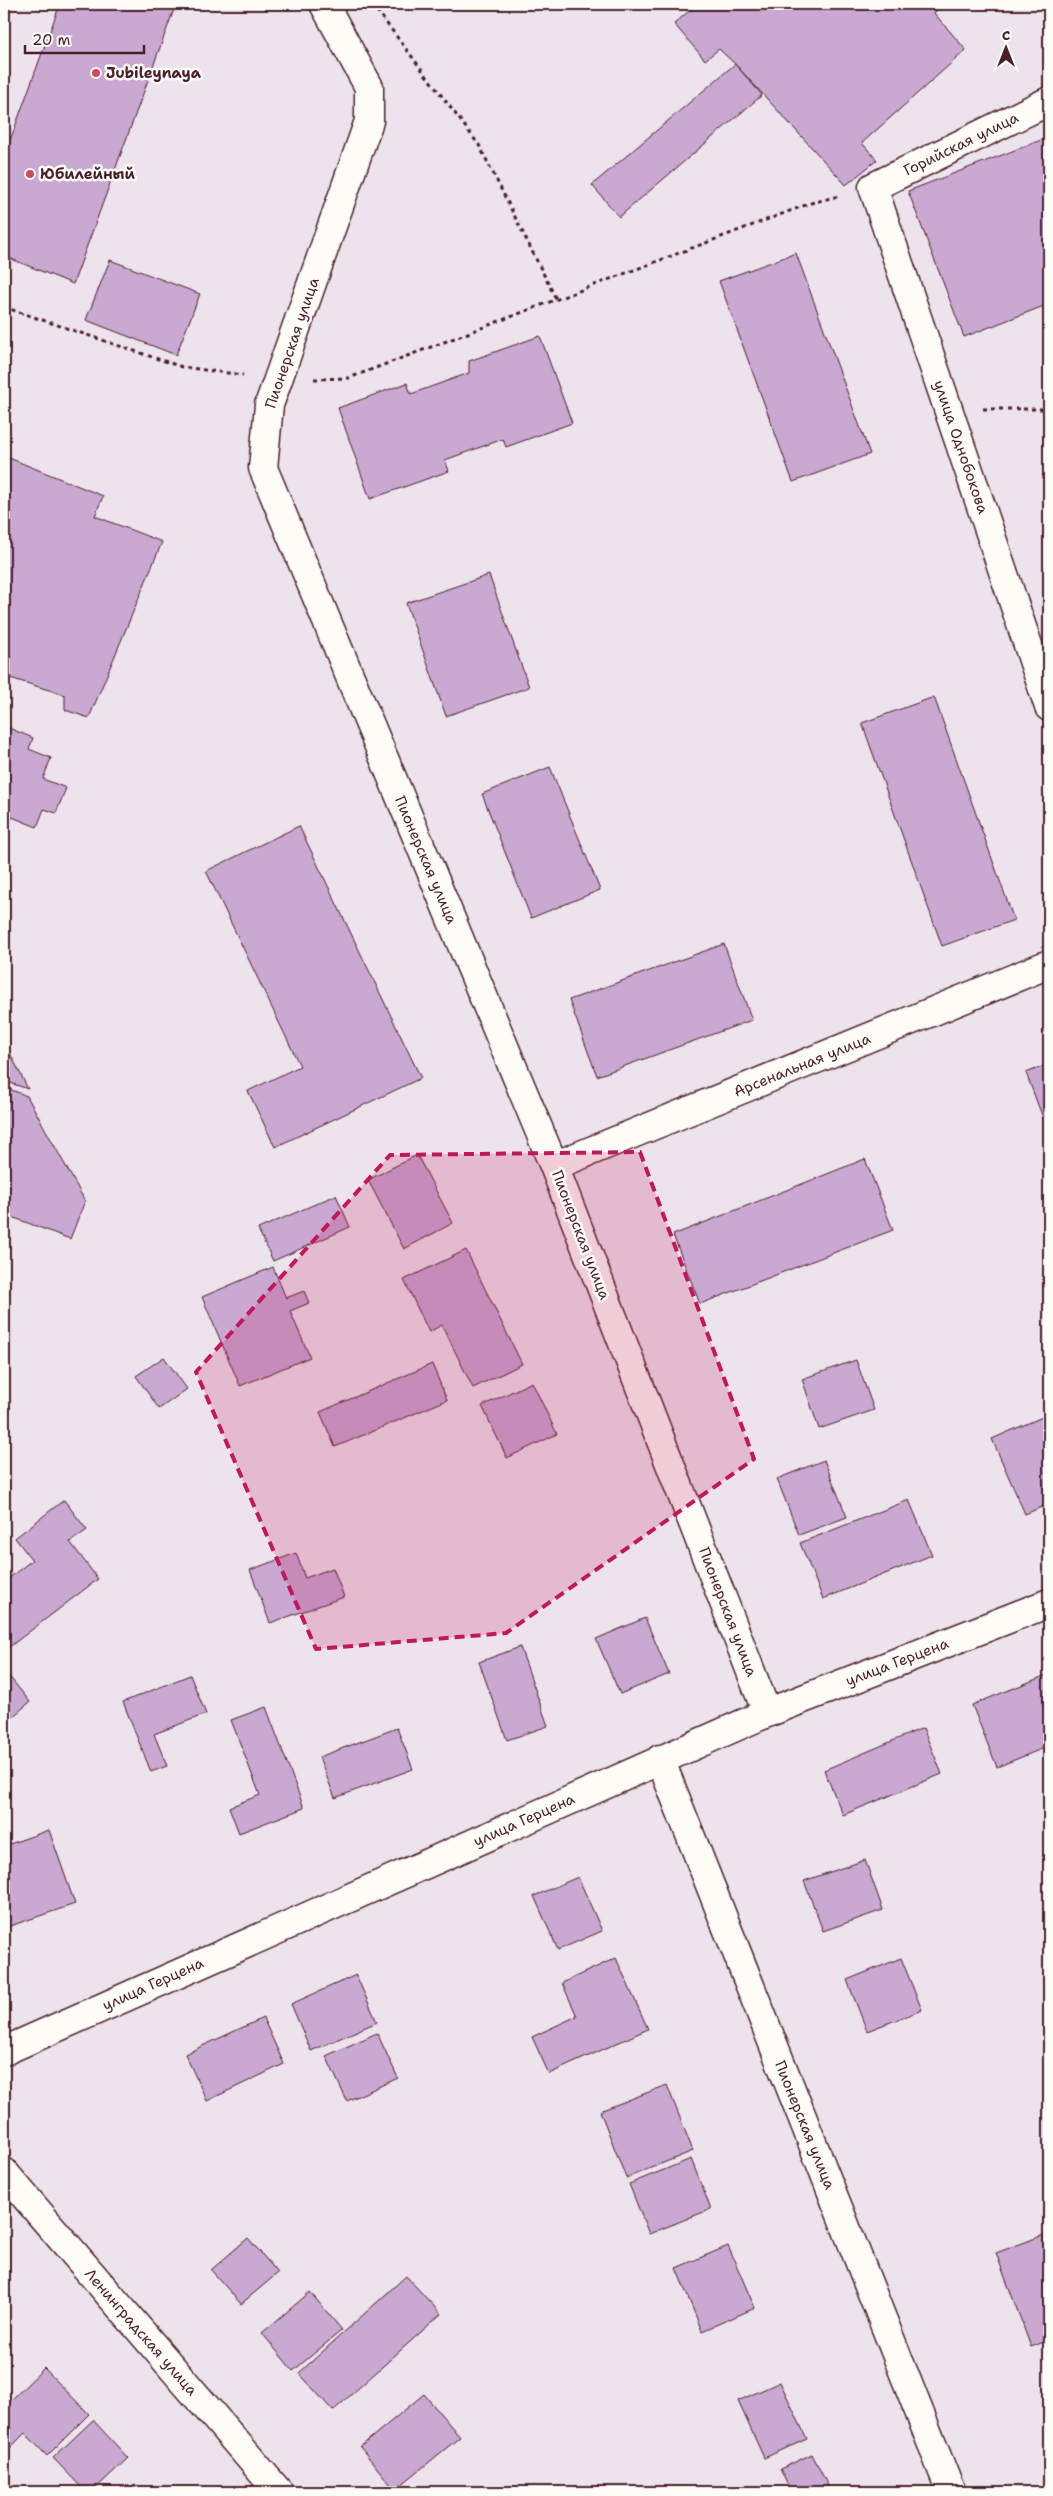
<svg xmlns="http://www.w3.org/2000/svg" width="1053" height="2496" font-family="'Shantell Sans',sans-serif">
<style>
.building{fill:#c9a8d2;stroke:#4a1f2b}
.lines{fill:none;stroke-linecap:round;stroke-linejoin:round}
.minor-casing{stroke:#4a1f2b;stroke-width:31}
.path{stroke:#4a1f2b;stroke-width:3;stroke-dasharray:4 4;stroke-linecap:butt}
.minor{stroke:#fdfcf7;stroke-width:28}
.marked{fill:#c2185b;fill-opacity:0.2;stroke:#c2185b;stroke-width:4;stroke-dasharray:10 6;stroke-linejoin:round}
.poi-dot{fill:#d1495b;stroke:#fdfcf7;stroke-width:2}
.labels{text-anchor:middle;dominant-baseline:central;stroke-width:5;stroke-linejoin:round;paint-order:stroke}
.poi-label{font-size:15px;font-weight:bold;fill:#4a1f2b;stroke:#fdfcf7;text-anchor:start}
.street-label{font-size:15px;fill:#4a1f2b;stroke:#fdfcf7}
</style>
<rect width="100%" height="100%" fill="#ede3ec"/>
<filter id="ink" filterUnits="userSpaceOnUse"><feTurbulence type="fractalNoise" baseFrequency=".02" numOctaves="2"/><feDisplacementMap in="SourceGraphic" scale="10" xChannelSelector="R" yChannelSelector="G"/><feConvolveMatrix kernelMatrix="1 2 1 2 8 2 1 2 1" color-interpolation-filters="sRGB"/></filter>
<g filter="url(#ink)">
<path class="building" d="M60 4H176L73 284 4 256V157Z
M697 4H943L934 13 966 50 862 143 877 160 846 185 735 64 719 49 705 60 674 24Z
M735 64 762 95 619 217 592 185Z
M1049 137V304L964 337 908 191Z
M796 253 870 454 793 482 719 281Z
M110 260 200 294 176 355 86 320Z
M540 336 572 423 506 447 503 439 445 460 449 471 370 499 338 408 407 383 411 394 469 373V361Z
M4 456 103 496 95 516 162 542 89 718 65 710V695L10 678 4 698Z
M489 575 529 687 446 716 406 603Z
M934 697 1014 920 942 946 862 723Z
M4 726 33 738 29 749 51 758 43 779 66 788 56 813 44 809 37 827 12 817 4 836Z
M550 767 600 890 531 918 482 794Z
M299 826 421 1078 275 1147 248 1091 300 1066 206 871Z
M724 944 752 1020 597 1076 569 1000Z
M4 1044 6 1045 28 1089 4 1081Z
M1049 1064V1134L1026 1073Z
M4 1087 27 1096 85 1201 70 1239 4 1214Z
M417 1155 453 1223 404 1249 368 1180Z
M865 1159 893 1230 700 1304 673 1235Z
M336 1195 350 1227 273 1261 258 1229Z
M466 1250 522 1364 473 1388 442 1325 429 1332 404 1280Z
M273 1267 286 1298 304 1291 309 1303 290 1311 310 1357 240 1386 202 1297Z
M164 1357 187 1389 159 1409 136 1376Z
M856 1360 874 1410 819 1429 802 1379Z
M432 1364 447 1400 335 1447 320 1412Z
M532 1382 557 1434 507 1458 482 1406Z
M1049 1414V1504L1025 1514 992 1439Z
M824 1460 847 1517 799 1535 777 1479Z
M64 1500 87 1530 70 1542 98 1579 4 1651V1582L32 1560 15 1538Z
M909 1500 932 1555 823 1599 800 1543Z
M296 1553 305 1578 333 1568 344 1597 270 1623 250 1570Z
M645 1618 669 1674 620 1694 596 1639Z
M520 1647 548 1726 507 1740 479 1662Z
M4 1670 30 1702 4 1724Z
M1049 1674V1746L997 1767 972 1705Z
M190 1675 206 1714 154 1734 167 1766 151 1772 123 1702Z
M266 1707 304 1808 239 1833 229 1807 260 1795 231 1720Z
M397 1728 413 1769 335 1798 319 1757Z
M923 1728 942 1774 843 1815 824 1770Z
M49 1830 75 1904 4 1928V1846Z
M865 1860 883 1910 823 1931 804 1881Z
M578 1877 602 1931 558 1950 534 1896Z
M616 1958 648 2029 549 2074 532 2037 577 2016 562 1983Z
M901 1958 922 2010 867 2031 847 1980Z
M356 1975 377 2022 311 2051 291 2004Z
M263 2018 284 2064 207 2101 185 2054Z
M377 2033 398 2078 347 2101 326 2056Z
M667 2085 693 2151 626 2178 600 2111Z
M691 2159 711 2209 649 2234 629 2184Z
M1049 2233V2340L1031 2347 996 2253Z
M248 2238 278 2273 241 2304 211 2270Z
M728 2246 755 2308 702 2331 676 2268Z
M406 2276 441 2314 333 2411 299 2373Z
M310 2292 342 2330 293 2371 262 2333Z
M44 2368 89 2414 47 2456 25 2433 6 2452 4 2407Z
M780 2382 807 2439 764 2458 738 2401Z
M424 2394 460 2437 395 2490 360 2447Z
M93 2420 128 2458 92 2492H86L53 2458Z
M812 2454 831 2492H791L780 2469Z"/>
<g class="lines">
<g class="minor-casing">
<path id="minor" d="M324 4 369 87V121L269 405 263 468 554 1166 767 1713
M1049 101 873 187 1049 707
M554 1166 1049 964
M660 1759 951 2492
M4 2051 767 1713 1049 1603
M4 2172 279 2492"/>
</g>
<path class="path" d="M372 4 479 145 556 299
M4 307 182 367 243 375
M314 379 349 378 811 203 839 196
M983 409H1049"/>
<use href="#minor" class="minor"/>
</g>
</g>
<path class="marked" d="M640 1152 754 1459 506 1633 316 1649 196 1372 390 1155Z"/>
<g class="poi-dot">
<circle cx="96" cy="73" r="5"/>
<circle cx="30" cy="174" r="5"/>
</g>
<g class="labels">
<g class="poi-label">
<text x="106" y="73">Jubileynaya</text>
<text x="40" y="174">Юбилейный</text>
</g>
<g class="street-label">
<text transform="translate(961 144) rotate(-26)">Горийская улица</text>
<text transform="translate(292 343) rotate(-71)">Пионерская улица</text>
<text transform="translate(961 447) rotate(71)">улица Однобокова</text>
<text transform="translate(426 860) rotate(67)">Пионерская улица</text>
<text transform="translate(802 1065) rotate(-22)">Арсенальная улица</text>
<text transform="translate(581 1235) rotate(69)">Пионерская улица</text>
<text transform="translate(728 1612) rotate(69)">Пионерская улица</text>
<text transform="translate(897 1662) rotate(-21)">улица Герцена</text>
<text transform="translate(524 1820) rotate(-24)">улица Герцена</text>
<text transform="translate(153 1984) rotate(-24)">улица Герцена</text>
<text transform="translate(805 2125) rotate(68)">Пионерская улица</text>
<text transform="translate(141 2332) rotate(49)">Ленинградская улица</text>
</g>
</g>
<rect width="1053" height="2496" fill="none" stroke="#fdfcf7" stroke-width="20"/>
<rect x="10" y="10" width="1033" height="2476" fill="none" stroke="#4a1f2b" stroke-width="2" filter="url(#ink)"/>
<g transform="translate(1006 48)" stroke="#fdfcf7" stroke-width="4" paint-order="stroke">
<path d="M0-4L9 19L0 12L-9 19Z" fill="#4a1f2b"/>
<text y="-8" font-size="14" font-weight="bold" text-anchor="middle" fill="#4a1f2b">С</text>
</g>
<path d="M25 45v8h119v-8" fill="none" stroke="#4a1f2b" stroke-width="2.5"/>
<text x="32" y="45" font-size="15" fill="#4a1f2b" stroke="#fdfcf7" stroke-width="4" paint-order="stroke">20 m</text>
</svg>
